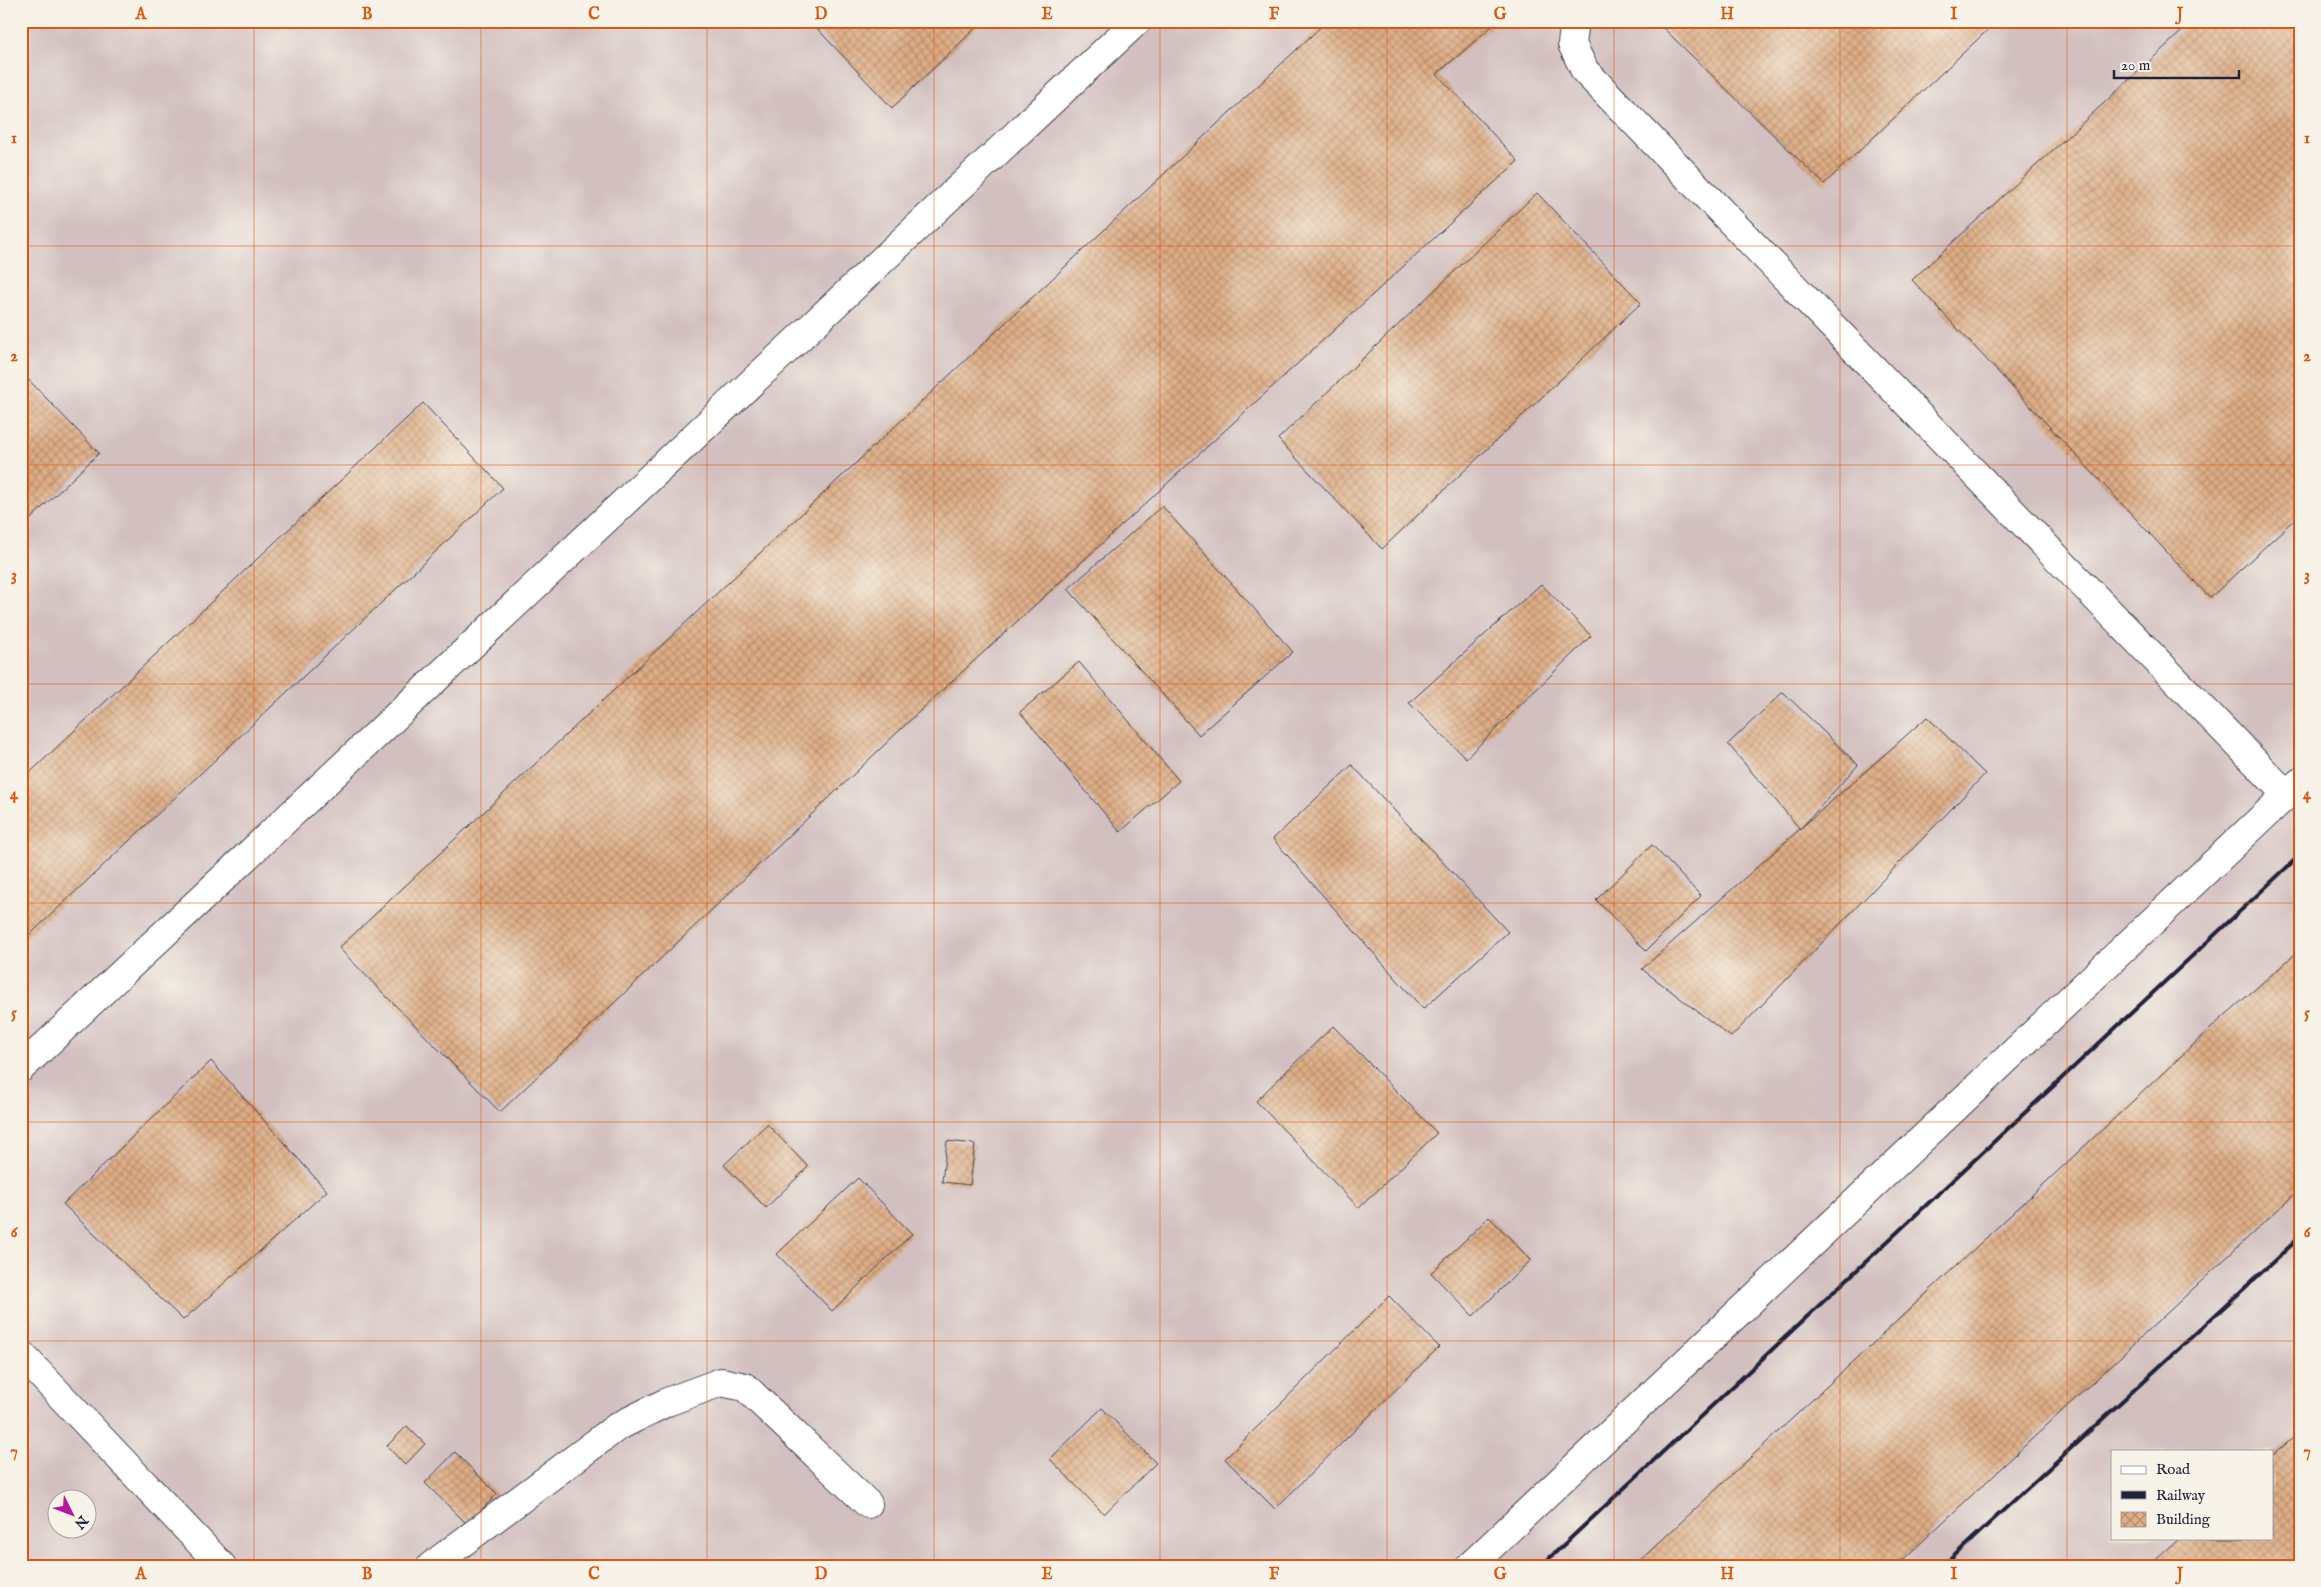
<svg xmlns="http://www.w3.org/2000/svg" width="2321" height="1587" font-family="'IM FELL English',serif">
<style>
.industrial{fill:#d2bfbf;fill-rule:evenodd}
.building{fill:url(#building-cross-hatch)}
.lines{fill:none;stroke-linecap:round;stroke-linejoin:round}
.minor-casing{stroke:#413f50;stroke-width:30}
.minor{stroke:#fff;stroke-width:28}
.rail{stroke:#22223b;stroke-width:4}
.grid{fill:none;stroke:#de560e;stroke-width:1;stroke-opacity:0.55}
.neatline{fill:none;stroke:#de560e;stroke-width:2}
.grid-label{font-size:16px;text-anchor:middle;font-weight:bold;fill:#de560e}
</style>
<defs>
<pattern id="building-cross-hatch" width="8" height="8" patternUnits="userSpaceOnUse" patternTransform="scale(1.25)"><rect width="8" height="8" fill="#dfad85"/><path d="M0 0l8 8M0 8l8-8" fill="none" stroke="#b48c6e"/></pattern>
</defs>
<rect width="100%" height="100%" fill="#f7f3e8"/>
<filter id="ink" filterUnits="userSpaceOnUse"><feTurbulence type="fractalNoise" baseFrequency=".02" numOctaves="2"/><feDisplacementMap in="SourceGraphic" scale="10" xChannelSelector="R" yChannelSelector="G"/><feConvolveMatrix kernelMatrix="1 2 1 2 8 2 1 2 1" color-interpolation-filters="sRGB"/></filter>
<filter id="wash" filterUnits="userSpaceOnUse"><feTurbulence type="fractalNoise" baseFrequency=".0096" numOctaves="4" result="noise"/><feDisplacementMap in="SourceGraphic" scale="20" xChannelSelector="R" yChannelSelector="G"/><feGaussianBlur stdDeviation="1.12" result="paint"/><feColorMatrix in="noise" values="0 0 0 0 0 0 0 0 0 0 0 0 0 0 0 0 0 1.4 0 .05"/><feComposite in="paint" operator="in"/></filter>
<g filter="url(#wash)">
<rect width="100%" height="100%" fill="#efe3c6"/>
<path class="industrial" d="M21 21H2300V1566H21ZM2112 1451H2272V1538H2112ZM58 1500H88V1530H58Z"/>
<g id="blocks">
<path class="building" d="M810 21H983L892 108Z
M1327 21H1498L1437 74 1518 161 924 707 500 1112 339 948Z
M1656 21H1997L1824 184Z
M2193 21H2300V514L2210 598 1912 280Z
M1537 193 1641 303 1382 549 1278 439Z
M21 372 99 453 21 528Z
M423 403 503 488 21 943V781Z
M1162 506 1293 652 1199 735 1068 589Z
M1541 584 1591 636 1466 758 1409 703Z
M1079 662 1179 781 1120 832 1020 712Z
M1783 692 1858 765 1800 829 1927 717 1985 774 1731 1037 1642 969 1800 829 1728 744Z
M1352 765 1508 932 1423 1009 1273 839Z
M1652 845 1701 896 1646 951 1596 900Z
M2300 950V1189L1896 1566H1634L2222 1018Z
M1333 1026 1437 1133 1359 1208 1256 1101Z
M211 1061 327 1191 183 1320 63 1204Z
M767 1124 808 1167 766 1208 724 1165Z
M947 1141 975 1144 970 1185 942 1182Z
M858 1178 912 1234 832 1311 777 1254Z
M1489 1217 1531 1260 1473 1316 1431 1273Z
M1389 1296 1439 1347 1275 1509 1225 1459Z
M1102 1408 1156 1463 1104 1514 1050 1459Z
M407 1426 425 1444 405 1465 387 1446Z
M2300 1432V1566H2149L2180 1538H2272V1456Z
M455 1452 497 1494 467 1524 425 1483Z"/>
</g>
</g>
<g filter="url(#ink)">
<use href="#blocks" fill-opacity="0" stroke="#413f50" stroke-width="1"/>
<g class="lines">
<g class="minor-casing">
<path id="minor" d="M1575 21 1572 44 1585 71 2287 795
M21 1068 1137 21
M21 1354 222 1566
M431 1566 617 1427 667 1402 721 1382 745 1387 868 1504
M1470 1566 2300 782"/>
</g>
<use href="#minor" class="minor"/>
<path class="rail" d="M1541 1566 2300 855
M1943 1566 2300 1237"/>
</g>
</g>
<path class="grid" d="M254 21V1566M481 21V1566M707 21V1566M934 21V1566M1160 21V1566M1387 21V1566M1614 21V1566M1840 21V1566M2067 21V1566M21 246H2300M21 465H2300M21 684H2300M21 903H2300M21 1122H2300M21 1341H2300"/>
<rect width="2321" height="1587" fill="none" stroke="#f7f3e8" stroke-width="55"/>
<rect x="2111" y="1450" width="162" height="90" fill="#f7f3e8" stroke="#a29fa3"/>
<rect x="2121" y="1466" width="25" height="8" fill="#ffffff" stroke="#a29fa3"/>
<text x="2156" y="1474" font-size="15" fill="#22223b">Road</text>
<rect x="2121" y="1491" width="25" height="8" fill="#22223b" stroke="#a29fa3"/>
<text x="2156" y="1500" font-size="15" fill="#22223b">Railway</text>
<rect x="2121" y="1512" width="25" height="15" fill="url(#building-cross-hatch)" stroke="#a29fa3"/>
<text x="2156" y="1524" font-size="15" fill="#22223b">Building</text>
<g transform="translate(72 1514) rotate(132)"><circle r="24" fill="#f7f3e8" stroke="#a29fa3"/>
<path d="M0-4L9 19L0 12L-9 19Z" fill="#b5179e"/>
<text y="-8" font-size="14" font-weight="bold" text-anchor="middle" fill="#22223b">N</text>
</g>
<path d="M2114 70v8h125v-8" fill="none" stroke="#22223b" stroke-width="2.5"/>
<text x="2121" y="70" font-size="15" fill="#22223b" stroke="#f7f3e8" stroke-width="4" paint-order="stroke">20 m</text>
<rect x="28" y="28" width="2266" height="1532" class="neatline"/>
<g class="grid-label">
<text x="141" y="19">A</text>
<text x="367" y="19">B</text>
<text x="594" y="19">C</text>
<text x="821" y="19">D</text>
<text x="1047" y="19">E</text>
<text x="1274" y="19">F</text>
<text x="1500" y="19">G</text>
<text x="1727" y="19">H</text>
<text x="1954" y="19">I</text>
<text x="2180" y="19">J</text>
<text x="14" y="143">1</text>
<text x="2307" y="143">1</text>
<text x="14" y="361">2</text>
<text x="2307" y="361">2</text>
<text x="14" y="580">3</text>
<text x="2307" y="580">3</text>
<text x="14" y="799">4</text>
<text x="2307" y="799">4</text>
<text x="14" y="1018">5</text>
<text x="2307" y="1018">5</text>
<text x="14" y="1237">6</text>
<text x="2307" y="1237">6</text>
<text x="14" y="1456">7</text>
<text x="2307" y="1456">7</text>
<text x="141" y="1579">A</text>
<text x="367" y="1579">B</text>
<text x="594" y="1579">C</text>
<text x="821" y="1579">D</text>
<text x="1047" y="1579">E</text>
<text x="1274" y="1579">F</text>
<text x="1500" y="1579">G</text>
<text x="1727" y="1579">H</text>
<text x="1954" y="1579">I</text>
<text x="2180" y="1579">J</text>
</g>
</svg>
